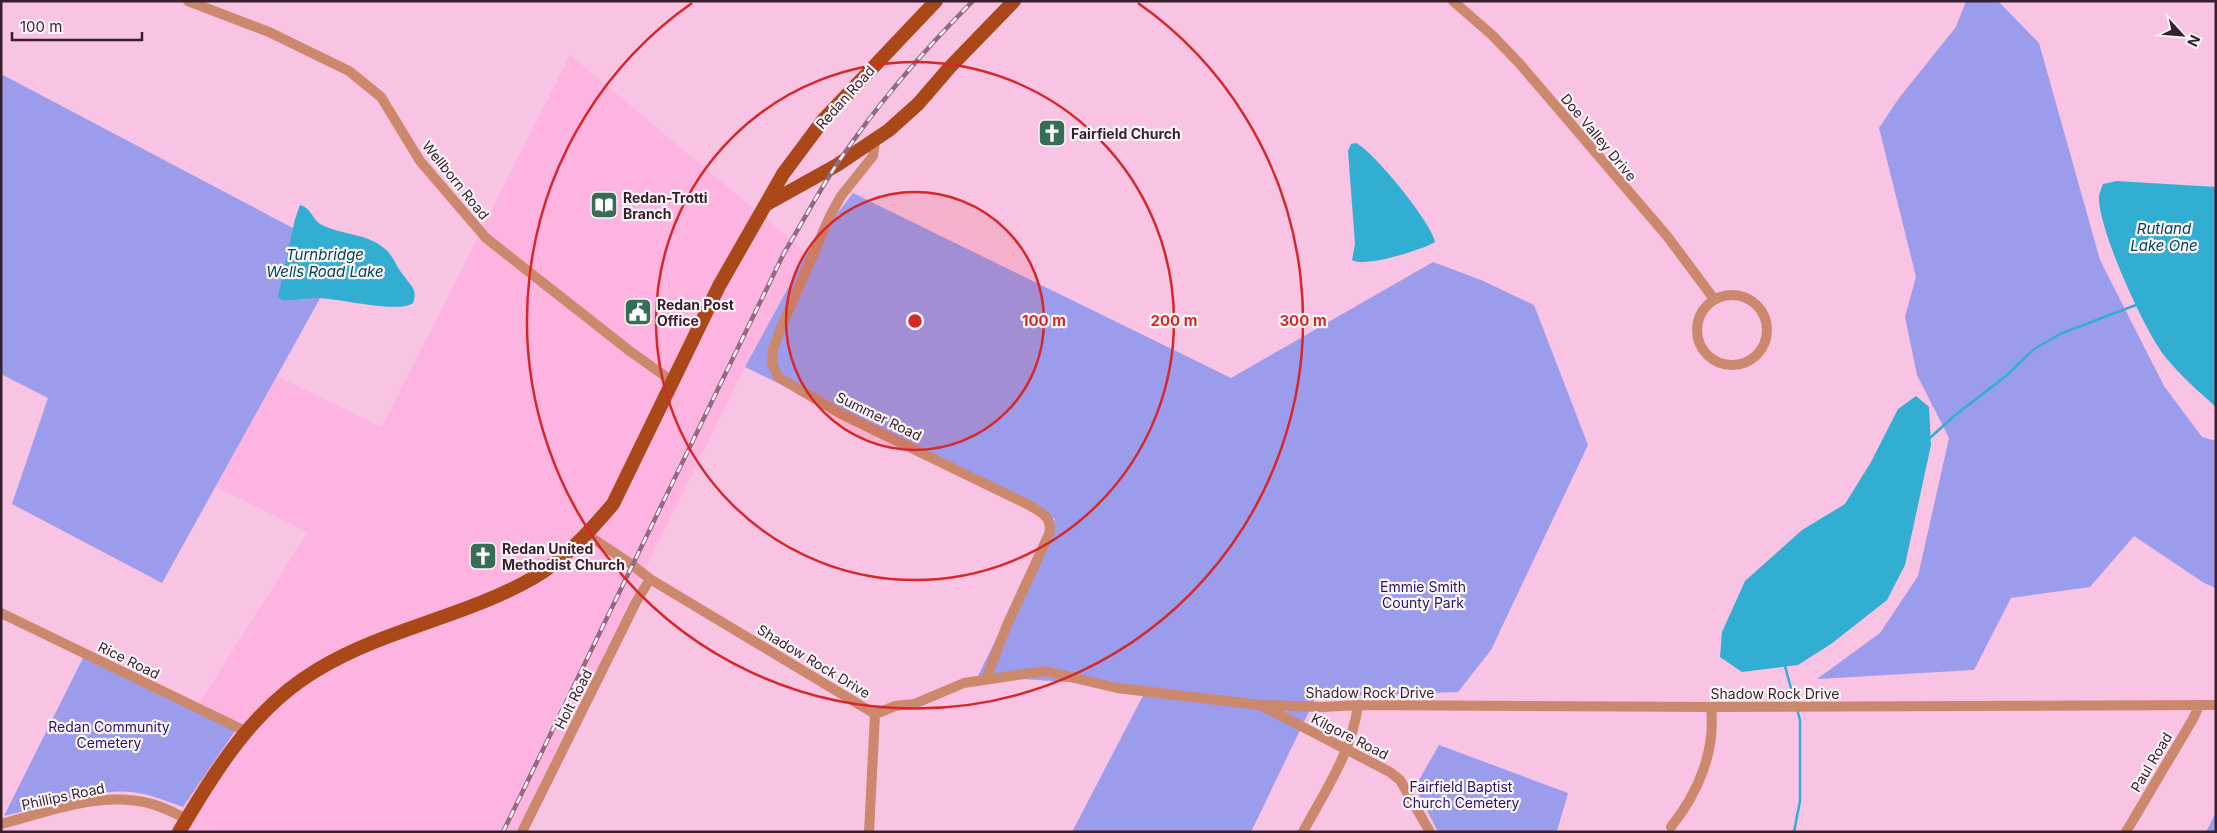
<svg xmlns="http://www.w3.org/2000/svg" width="2217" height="833" font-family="Inter,sans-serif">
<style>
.built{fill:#feb4e0}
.green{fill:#9c9cec}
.water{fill:#32aed3}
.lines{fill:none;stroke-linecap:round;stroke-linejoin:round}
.stream{stroke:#32aed3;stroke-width:2.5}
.minor{stroke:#cc886c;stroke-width:10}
.major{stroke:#aa4819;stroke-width:14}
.rail-casing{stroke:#916a81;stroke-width:4.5}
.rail{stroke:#fcf5f8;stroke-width:2.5;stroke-dasharray:8;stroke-linecap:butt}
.ring{fill:none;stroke:#d62828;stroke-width:2.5}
.labels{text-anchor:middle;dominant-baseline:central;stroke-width:4.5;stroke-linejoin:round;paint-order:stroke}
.street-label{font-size:14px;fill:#381f2e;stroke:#fcf5f8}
.poi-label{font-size:14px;font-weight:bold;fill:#381f2e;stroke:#fcf5f8;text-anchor:start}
.park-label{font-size:14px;fill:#27146c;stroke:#fcf5f8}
.water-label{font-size:15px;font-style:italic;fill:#00485c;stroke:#fcf5f8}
.centre{fill:#d62828;stroke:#fcf5f8;stroke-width:2.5}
.ring-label{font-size:15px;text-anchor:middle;font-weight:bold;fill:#d62828;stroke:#fcf5f8;stroke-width:4.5;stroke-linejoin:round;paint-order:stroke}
</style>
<rect width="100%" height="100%" fill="#f9c3e3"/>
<path class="built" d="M570 55 807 253 745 367 516 832H170L183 807 235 732 194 712 308 532 215 487 277 376 382 427Z"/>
<path class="green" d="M1966 1H1998L2039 43 2100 260 2164 386 2202 437 2216 441V588L2204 583 2134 536 2090 587 2011 598 1974 670 1817 679 1880 633 1918 576 1949 438 1917 375 1905 317 1916 277 1879 128 1899 98 1956 27Z
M1 74 344 255 162 583 12 504 48 398 1 374Z
M853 193 1231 378 1433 262 1481 280 1534 305 1588 445 1491 650 1458 692 1316 697 1251 832H1072L1146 690 1095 684 978 676 1055 519 745 367 807 253Z
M83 658 235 731 183 807C167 801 149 794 132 792 94 788 41 807 4 816Z
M1439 745 1568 793 1557 831 1438 832 1415 787Z
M2216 812V832H2206Z"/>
<path class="water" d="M1356 143C1374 152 1432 223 1435 242 1422 250 1364 268 1352 260L1355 244 1348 151 1351 144Z
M2117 181 2216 187V407C2199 392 2181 376 2167 359 2146 335 2096 225 2099 195 2100 192 2102 187 2103 184Z
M300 205C312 208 312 220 322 225 342 235 366 233 384 248 394 256 396 267 404 276 411 286 418 290 413 303 398 314 338 298 317 298 306 298 294 301 283 300L278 297 295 219Z
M1916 396 1929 407 1931 445 1905 565 1887 600 1831 644 1798 665 1742 672 1720 657 1722 632 1745 581 1802 530 1845 504 1871 462 1898 409Z"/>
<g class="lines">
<path class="stream" d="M1931 437 1953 417 2007 375 2034 349 2060 334 2136 305
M1785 666 1795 703
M1794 832 1800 801V720L1797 709"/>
<path class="minor" d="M188 1 269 32 349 71 381 97 420 161 486 238 631 352 672 381
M1453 1 1492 35 1519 63 1667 236 1714 299
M875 141 873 156 841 196 830 216 780 330 773 349 772 363 778 377 841 414 1031 506C1043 514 1053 518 1049 534L1007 625 986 679
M1697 330a35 35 0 1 1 70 0a35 35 0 1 1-70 0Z
M586 534 631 564 650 579 875 714 895 706 914 704 964 683 1045 671 1117 688 1260 705 1323 707 1358 705 1711 707 2216 705
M1 613 245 731
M1262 706 1390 772 1400 780 1430 832
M1 824C48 812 100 791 148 803 162 806 174 813 187 819
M1671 827C1698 793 1716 751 1711 707
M522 832 636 602 650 579
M869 832 875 714
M1303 832C1325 791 1352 752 1358 705
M2126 832 2193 719 2199 706"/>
<path class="major" d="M767 204 837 165 889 130 918 104 950 67 1014 1
M179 832C216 770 253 708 317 670 384 629 465 617 533 578 564 560 590 531 613 504L719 286 783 174 824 119 936 1"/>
<g class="rail-casing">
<path id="rail" d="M503 832 784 253C802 223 818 193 837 164 876 106 923 51 973 1"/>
</g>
<use href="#rail" class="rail"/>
</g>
<circle cx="915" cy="321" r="129" fill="#d62828" fill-opacity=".12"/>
<g class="ring">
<circle cx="915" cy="321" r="129"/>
<circle cx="915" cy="321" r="259"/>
<path d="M1138 3A388 388 0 1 1 692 3"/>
</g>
<defs>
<g id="church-square" transform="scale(1.4375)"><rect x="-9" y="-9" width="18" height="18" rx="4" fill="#366e55" stroke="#fcf5f8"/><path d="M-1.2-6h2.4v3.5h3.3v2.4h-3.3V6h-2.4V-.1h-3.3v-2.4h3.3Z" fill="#fff"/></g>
<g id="library-square" transform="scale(1.4375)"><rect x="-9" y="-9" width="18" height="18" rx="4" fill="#366e55" stroke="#fcf5f8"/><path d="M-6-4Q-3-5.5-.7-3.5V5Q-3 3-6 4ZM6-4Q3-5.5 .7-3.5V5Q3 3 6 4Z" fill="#fff"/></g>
<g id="civic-square" transform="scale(1.4375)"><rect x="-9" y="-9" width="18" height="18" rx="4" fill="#366e55" stroke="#fcf5f8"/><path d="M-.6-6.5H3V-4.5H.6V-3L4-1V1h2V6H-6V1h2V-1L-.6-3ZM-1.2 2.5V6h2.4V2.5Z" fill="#fff"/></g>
</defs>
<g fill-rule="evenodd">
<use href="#church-square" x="1052" y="133"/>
<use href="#library-square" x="604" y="205"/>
<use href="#civic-square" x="638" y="312"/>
<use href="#church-square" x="483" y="556"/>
</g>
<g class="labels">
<g class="street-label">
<text transform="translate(845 97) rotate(-48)">Redan Road</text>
<text transform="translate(1599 137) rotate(50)">Doe Valley Drive</text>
<text transform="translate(456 180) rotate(51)">Wellborn Road</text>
<text transform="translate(879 416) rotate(26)">Summer Road</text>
<text transform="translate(129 660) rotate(26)">Rice Road</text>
<text transform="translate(814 661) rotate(31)">Shadow Rock Drive</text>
<text x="1370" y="692">Shadow Rock Drive</text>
<text x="1775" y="693">Shadow Rock Drive</text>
<text transform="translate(573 699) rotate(-63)">Holt Road</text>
<text transform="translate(1350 736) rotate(27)">Kilgore Road</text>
<text transform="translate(2151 762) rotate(-59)">Paul Road</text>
<text transform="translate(63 796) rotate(-12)">Phillips Road</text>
</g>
<g class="poi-label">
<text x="1071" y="133">Fairfield Church</text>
<text x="623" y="197">Redan-Trotti<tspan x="623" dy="16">Branch</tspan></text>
<text x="657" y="304">Redan Post<tspan x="657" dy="16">Office</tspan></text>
<text x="502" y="548">Redan United<tspan x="502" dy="16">Methodist Church</tspan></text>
</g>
<g class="park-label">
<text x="1423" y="586">Emmie Smith<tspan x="1423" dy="16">County Park</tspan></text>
<text x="109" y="726">Redan Community<tspan x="109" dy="16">Cemetery</tspan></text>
<text x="1461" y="786">Fairfield Baptist<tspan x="1461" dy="16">Church Cemetery</tspan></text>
</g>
<g class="water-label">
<text x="2164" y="228">Rutland<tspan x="2164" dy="17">Lake One</tspan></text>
<text x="325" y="254">Turnbridge<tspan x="325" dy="17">Wells Road Lake</tspan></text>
</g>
</g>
<circle cx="915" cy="321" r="8" class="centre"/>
<g class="ring-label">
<text x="1044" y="326">100 m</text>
<text x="1174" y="326">200 m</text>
<text x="1303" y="326">300 m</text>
</g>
<rect width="2217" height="833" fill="none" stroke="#381f2e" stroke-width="5"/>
<g transform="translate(2182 35) rotate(116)" stroke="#fcf5f8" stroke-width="4" paint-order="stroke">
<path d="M0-4L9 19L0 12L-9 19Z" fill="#381f2e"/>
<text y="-8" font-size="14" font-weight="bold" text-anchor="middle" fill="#381f2e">N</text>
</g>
<path d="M12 32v8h130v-8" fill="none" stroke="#381f2e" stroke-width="2.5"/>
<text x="20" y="32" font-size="15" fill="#381f2e" stroke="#fcf5f8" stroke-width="4" paint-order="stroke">100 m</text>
</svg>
